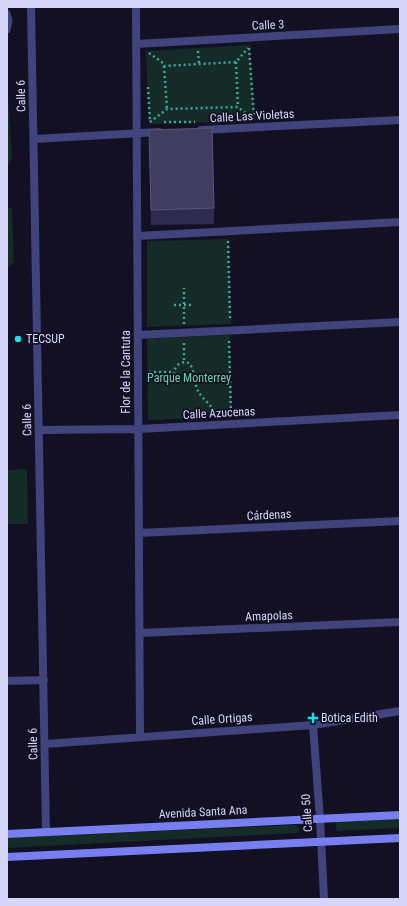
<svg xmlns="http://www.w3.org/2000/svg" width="407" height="906" font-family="'Roboto Condensed',sans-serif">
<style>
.green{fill:#142b28}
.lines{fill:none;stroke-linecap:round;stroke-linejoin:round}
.path{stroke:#3ca999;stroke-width:2.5;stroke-dasharray:2 3;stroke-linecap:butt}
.lane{stroke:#40437c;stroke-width:7}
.street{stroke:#40437c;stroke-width:8}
.secondary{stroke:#777ff0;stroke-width:8}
.wall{fill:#2f2b4e}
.building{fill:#413d60;stroke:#585578}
.poi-dot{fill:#19e1e3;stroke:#121022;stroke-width:1.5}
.labels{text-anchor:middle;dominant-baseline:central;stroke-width:3.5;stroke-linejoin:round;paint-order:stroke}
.street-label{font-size:12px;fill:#d7d6fa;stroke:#121022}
.poi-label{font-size:12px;fill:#d7d6fa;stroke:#121022;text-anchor:start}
.park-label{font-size:12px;fill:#6ad3af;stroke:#121022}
</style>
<rect width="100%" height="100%" fill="#121022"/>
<path class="green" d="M250 45 255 121 149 124 146 51Z
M7 77 12 158 7 167Z
M7 207 12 209 14 262 7 269Z
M229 239 231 324 147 327V241Z
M230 335 232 417 148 420 147 339Z
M27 469 28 524H7V470Z
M400 818V828L337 831 335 823 337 821Z
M295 825 299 827V831L296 833 7 848V838Z"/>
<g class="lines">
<path class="path" d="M249 48 254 117
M198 51 199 64
M149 53 163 63 164 66 236 62 248 48
M236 62 238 107
M164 66 167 109
M148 87 150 122
M150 122 167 109 238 107 249 116
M164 122H195
M228 241 230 320
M174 305H193
M184 324V288
M229 341 231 414
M184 343V362
M149 372H174
M193 375C187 387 170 381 175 369 176 367 178 364 181 363 196 357 193 383 198 391 202 398 212 407 218 414"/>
<path class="lane" d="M7 13 9 21 7 30"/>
<path class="street" d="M31 7 46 832
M136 7 140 737
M136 44 400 29
M201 130 400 120
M34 139 159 132
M137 236 400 222
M138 335 400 322
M39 430 139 429 400 415
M139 533 400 521
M140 633 400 622
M7 681 44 680
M313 725 320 819 324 899
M45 744 313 725 400 711"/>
<path class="secondary" d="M7 834 400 815
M7 857 400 838"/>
</g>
<path class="wall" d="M149 130 214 208V224L151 225Z"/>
<path class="building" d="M212 128 214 208 151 210 149 130Z"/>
<g class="poi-dot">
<circle cx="18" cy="339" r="4"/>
<path d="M311 712h4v4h4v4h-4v4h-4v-4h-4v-4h4z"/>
</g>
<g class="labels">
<g class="street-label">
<text transform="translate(268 25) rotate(-3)">Calle 3</text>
<text transform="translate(21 96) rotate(-91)">Calle 6</text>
<text transform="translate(252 116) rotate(-3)">Calle Las Violetas</text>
<text transform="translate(126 372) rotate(-90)">Flor de la Cantuta</text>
<text transform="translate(219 413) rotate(-3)">Calle Azucenas</text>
<text transform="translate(27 420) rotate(-91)">Calle 6</text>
<text transform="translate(269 515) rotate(-3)">Cárdenas</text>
<text transform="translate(269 616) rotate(-2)">Amapolas</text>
<text transform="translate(222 719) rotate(-4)">Calle Ortigas</text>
<text transform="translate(33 744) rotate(-91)">Calle 6</text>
<text transform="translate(203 812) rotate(-3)">Avenida Santa Ana</text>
<text transform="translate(307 813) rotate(-94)">Calle 50</text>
</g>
<g class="poi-label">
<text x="26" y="339">TECSUP</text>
<text x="321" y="718">Botica Edith</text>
</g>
<g class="park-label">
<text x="189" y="378">Parque Monterrey</text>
</g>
</g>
<rect width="407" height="906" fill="none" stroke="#d7d6fa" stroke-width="16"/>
</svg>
